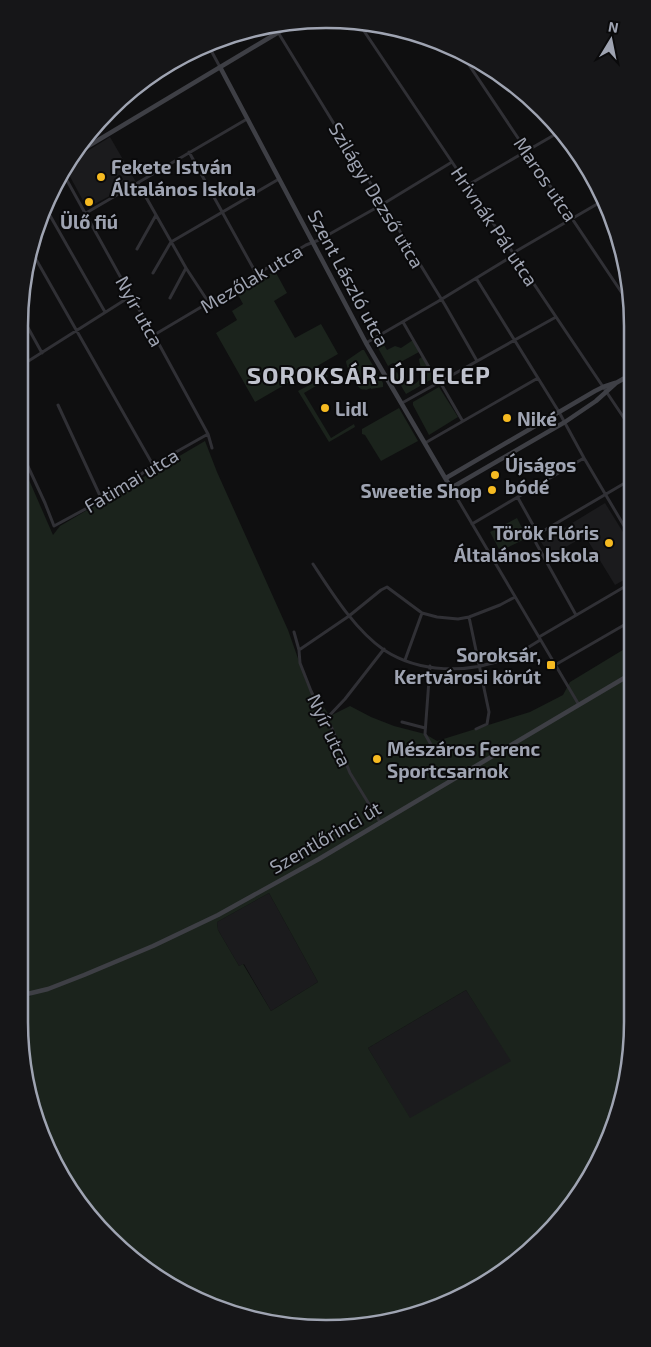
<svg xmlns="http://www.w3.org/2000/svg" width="651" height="1347" font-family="'Exo 2',sans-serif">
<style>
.built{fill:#1b1b1d}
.green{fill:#1b231c;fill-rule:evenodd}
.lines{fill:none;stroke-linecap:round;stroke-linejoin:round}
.street{stroke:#303035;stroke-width:3}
.secondary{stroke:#3e3f45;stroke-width:4.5}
.poi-dot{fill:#f6ba21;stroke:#0a0a0b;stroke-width:2}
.labels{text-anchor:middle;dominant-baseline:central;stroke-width:4;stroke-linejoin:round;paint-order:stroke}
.poi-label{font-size:19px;font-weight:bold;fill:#9fa4b2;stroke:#0a0a0b;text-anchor:start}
.street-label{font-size:19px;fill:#9fa4b2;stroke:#0a0a0b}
.district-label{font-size:24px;font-weight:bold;letter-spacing:1px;fill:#c0c3ce;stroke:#0a0a0b}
.rim{fill:none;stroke:#9fa4b2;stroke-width:2.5}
</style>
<rect width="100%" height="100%" fill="#0f0f10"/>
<path class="built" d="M110 137 136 182 87 208 67 171 76 158Z
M605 503 631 545V576L615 585 585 536 550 556 541 542Z
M269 893 318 982 271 1011 244 964 239 966 218 930 217 922Z
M466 990 512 1061 410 1119 368 1048Z"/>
<path class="green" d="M275 271 287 293 274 301 295 338 321 324 338 354 255 402 216 333 237 320 232 311 243 304 237 293Z
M413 340 419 352 397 364 393 363 388 366 378 348 384 345 387 350 395 346 401 348Z
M362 350H364L383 383V387L371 389V388L366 390C364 389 363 390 361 389 356 386 346 367 346 361Z
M422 357 434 378 406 394 394 374 397 372C401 379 406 386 415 384 426 375 420 369 419 359Z
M325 373 328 376 326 380 304 393 331 438 354 424 355 427 329 442 298 391 321 379 320 376Z
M439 387 458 417 429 435 413 405V402Z
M399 408 418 441 381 461 365 435 362 434V429Z
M205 441 217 472 288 630 307 684 330 716 350 706 371 717 394 726 425 734 437 741 530 712 563 695 570 682 631 645 632 1022 609 1139 556 1224 461 1296 366 1326 265 1322 172 1287 82 1208 35 1120 19 1022V999L31 996 27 985 19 978V457L53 535 60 526ZM269 893 318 982 271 1011 243 964 239 966 218 930 217 922ZM466 990 511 1061 410 1118 368 1048Z
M517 518 527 538 500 551 490 532Z"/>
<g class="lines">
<path class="street" d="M360 25 452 162 630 427
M276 29 445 305 477 361
M207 43 220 67
M461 53 630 305
M189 152 257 275
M64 175 131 296 154 335 208 434 212 448
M138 183 186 268 209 303
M468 185 561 131
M44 205 105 312
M86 213 247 119
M137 249 156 215
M513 253 604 200
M33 254 153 465
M153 273 171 242 279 179
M476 278 559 412 584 458 630 536
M170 298 186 268
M21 315 42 353
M403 322 438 383
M154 335 306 245 319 240 383 204 452 162
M366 343 437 302 514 255
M19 367 131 296
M440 382 462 420
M402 403 556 317
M58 405 102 500
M425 443 538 378
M19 447 45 503 54 526 102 500 131 482 153 465 208 434
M451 488 579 705
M518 498 538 534
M472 524 584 458
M538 534 630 480
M538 534 535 539 536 543 576 615
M313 564C332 593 355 630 384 650 419 673 468 674 507 658 519 654 529 647 540 640
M469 617 489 712 487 724 476 729
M294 632 299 650 300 663 311 691 323 716 331 726 350 773 380 822
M539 637 631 583
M299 650 349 616 381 590 387 587 422 613 437 617 458 619 469 617 500 605 515 597
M405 660 422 613
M555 665 631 621
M430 666 425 734 434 750
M326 719 345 699 384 649
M402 722 425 728
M19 982 23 988 25 995"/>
<path class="secondary" d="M220 67 366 343 451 488 565 422 596 401 616 383 630 375
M80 151 289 26
M446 478 595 391 603 387 615 383
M19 996 48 989 84 975 153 946 218 915 319 859 631 674"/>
</g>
<g class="poi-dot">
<circle cx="101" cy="177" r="5"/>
<circle cx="89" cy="202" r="5"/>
<circle cx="325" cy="408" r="5"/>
<circle cx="507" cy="418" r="5"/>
<circle cx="495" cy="475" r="5"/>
<circle cx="492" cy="490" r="5"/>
<circle cx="609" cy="543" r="5"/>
<rect x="546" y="660" width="10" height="10" rx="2.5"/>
<circle cx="377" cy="759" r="5"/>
</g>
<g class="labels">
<g class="poi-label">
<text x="111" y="166">Fekete István<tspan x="111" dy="22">Általános Iskola</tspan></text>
<text x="89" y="221" text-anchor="middle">Ülő fiú</text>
<text x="335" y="408">Lidl</text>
<text x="517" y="418">Niké</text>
<text x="505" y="464">Újságos<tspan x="505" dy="22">bódé</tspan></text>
<text x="482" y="490" text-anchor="end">Sweetie Shop</text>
<text x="599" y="532" text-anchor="end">Török Flóris<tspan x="599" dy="22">Általános Iskola</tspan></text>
<text x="541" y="654" text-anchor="end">Soroksár,<tspan x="541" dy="22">Kertvárosi körút</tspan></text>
<text x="387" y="748">Mészáros Ferenc<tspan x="387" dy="22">Sportcsarnok</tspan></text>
</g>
<g class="street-label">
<text transform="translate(546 179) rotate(56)">Maros utca</text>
<text transform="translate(377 195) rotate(59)">Szilágyi Dezső utca</text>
<text transform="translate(495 226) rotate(56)">Hrivnák Pál utca</text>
<text transform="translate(251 278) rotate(-31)">Mezőlak utca</text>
<text transform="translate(349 278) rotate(62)">Szent László utca</text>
<text transform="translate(140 311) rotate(61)">Nyír utca</text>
<text transform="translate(131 480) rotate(-31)">Fatimai utca</text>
<text transform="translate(330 730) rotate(65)">Nyír utca</text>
<text transform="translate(325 837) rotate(-30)">Szentlőrinci út</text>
</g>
<g class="district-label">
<text x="369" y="374">SOROKSÁR-ÚJTELEP</text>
</g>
</g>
<path d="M0 0H651V1347H0ZM326 28H326A298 298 0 0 1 624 326V1022A298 298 0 0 1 326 1320H326A298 298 0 0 1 28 1022V326A298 298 0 0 1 326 28Z" fill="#161618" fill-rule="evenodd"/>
<path class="rim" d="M326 28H326A298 298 0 0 1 624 326V1022A298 298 0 0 1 326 1320H326A298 298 0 0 1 28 1022V326A298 298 0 0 1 326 28Z"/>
<g transform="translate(611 40) rotate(10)" stroke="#0a0a0b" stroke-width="4" paint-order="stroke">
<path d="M0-4L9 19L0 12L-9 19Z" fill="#9fa4b2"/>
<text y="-8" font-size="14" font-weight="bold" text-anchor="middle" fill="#9fa4b2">N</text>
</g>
</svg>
